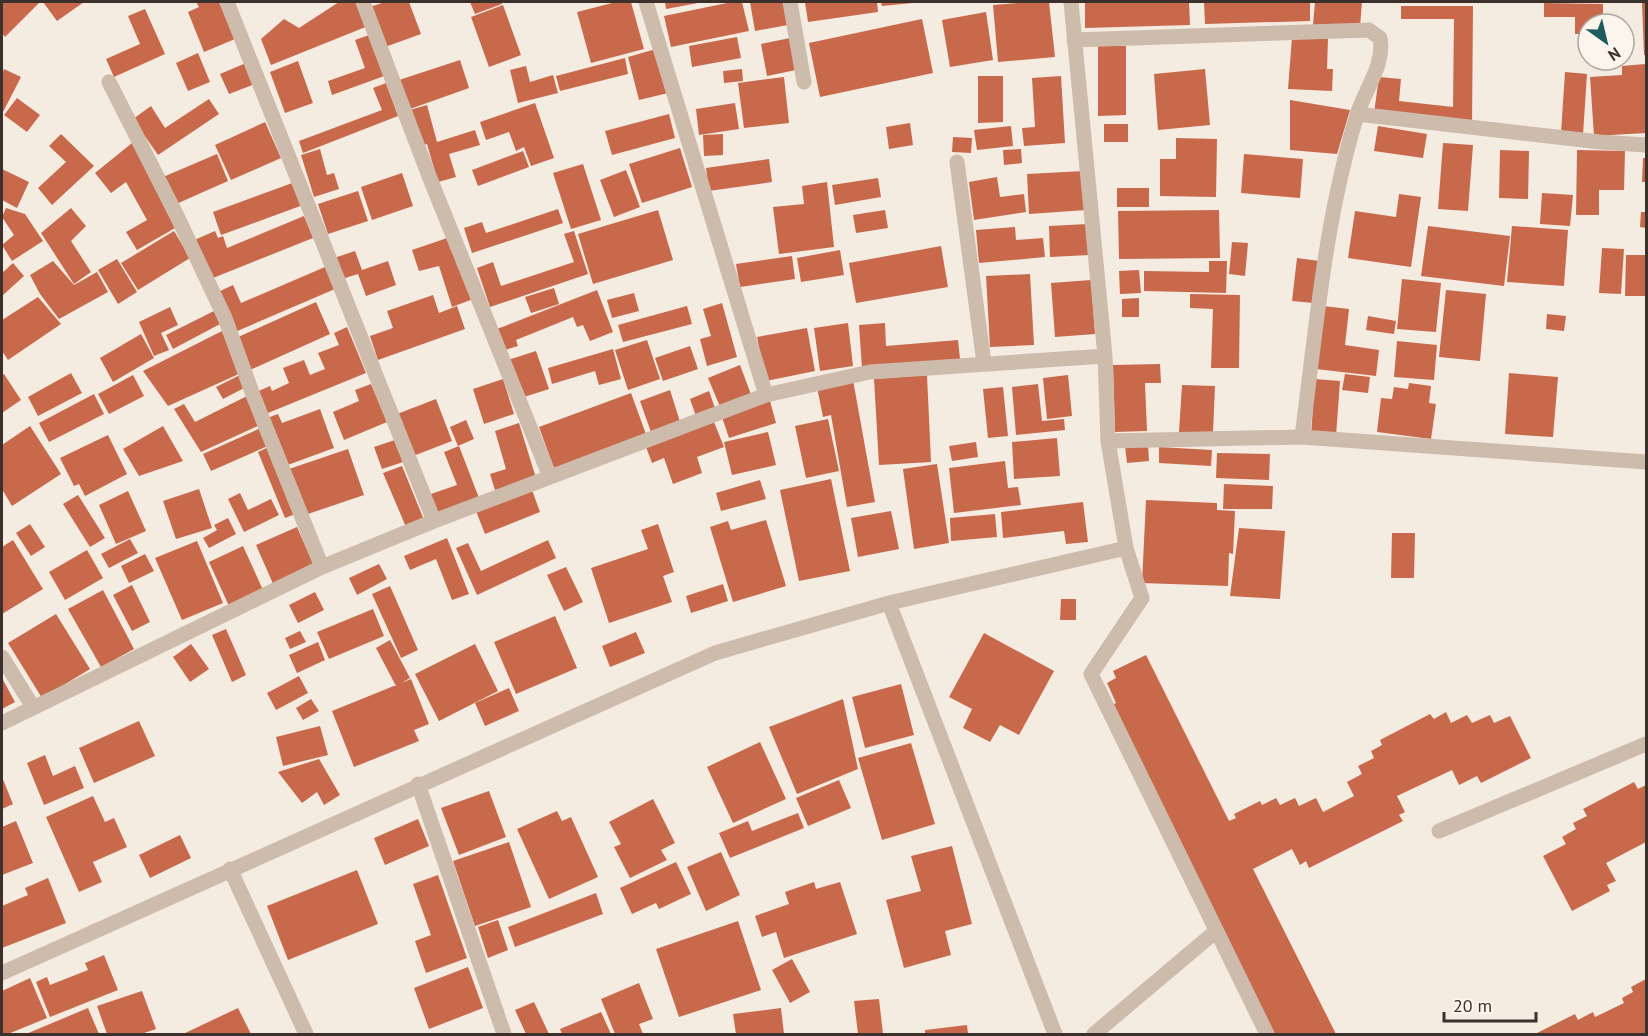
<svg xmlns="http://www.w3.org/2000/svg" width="1648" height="1036" font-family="'PT Sans',sans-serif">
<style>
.building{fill:#c8694b}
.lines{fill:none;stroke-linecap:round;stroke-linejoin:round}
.lane{stroke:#cdbbac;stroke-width:15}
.street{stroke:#cdbbac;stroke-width:15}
</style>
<rect width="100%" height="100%" fill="#f4ebe1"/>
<path class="building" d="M4 2H40L5 37 2 33V4Z
M43 2H84L57 21Z
M196 2H219L235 39 204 52 188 12 199 7Z
M339 2H358L368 26 271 65 261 39 284 19 299 28Z
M385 2H409L421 34 385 47 370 7Z
M470 2H501L502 4 475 14Z
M616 2H631L644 49 591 63 577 12Z
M665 2H698V3L666 9Z
M732 2H742L749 31 671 47 664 16Z
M750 2H784L788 25 755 31Z
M805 2H877L878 12 808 22Z
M881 2H913V3L882 6Z
M1029 2H1049L1055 57 998 62 993 5Z
M1085 2H1189L1190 25 1085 28Z
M1204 2H1310V21L1205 24Z
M1315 2H1362L1360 27 1313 25Z
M1544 3 1603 4V24H1588V34H1575V17H1544Z
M1642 3H1646V55H1644Z
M503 5 521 55 489 67 471 17Z
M1401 6H1473L1472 124 1374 113 1379 77 1401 79 1399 101 1453 107 1454 19H1401Z
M145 9 165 54 114 77 106 59 140 44 128 16Z
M986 12 993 60 950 67 942 20Z
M922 19 933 73 820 97 809 43Z
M372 34 387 75 332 95 328 81 365 68 355 40Z
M737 37 741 58 692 67 689 46Z
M1292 37 1328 39 1327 69H1333L1332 91 1288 89Z
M790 38 796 70 767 76 761 44Z
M1098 46H1126V115L1098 116Z
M656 49 668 93 639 100 628 57Z
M198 53 210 82 188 91 176 63Z
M625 58 628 74 560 91 556 76Z
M460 60 469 88 410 109 399 80Z
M298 61 313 103 285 113 270 72Z
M246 63 255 84 229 94 220 74Z
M1645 64 1646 133 1594 136 1590 77 1622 75V66Z
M526 66 530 82 553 75 558 93 518 103 510 70Z
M4 69 21 77 2 114V74Z
M742 69 743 81 724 83 723 71Z
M1205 69 1210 125 1158 130 1154 74Z
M1565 72 1587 74 1583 135 1561 133Z
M978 76H1003V122L978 123Z
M1061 76 1065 143 1024 146 1022 128 1035 127 1032 78Z
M784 77 789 123 744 128 738 83Z
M386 83 398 116 303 153 299 141 382 110 373 88Z
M17 98 40 115 27 132 4 115Z
M209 99 219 114 158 155 133 119 151 106 165 128Z
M1290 100 1350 110 1337 154 1290 150Z
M535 103 554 158 531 166 524 147 516 151 509 132 486 140 480 122Z
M735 103 739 129 699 135 696 109Z
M427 105 437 142 475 130 480 145 449 154 456 177 438 182 427 144 421 146 410 110Z
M669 114 675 138 612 155 605 131Z
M265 122 281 158 231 180 215 145Z
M910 123 913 145 889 149 886 127Z
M1104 124H1128V142H1104Z
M1011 126 1013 146 977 150 974 130Z
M1378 126 1427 134 1423 158 1374 151Z
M61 134 94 166 52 205 38 188 66 162 49 146Z
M723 134V155L704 156 703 135Z
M953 137 972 138 971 153 952 152Z
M1176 138 1217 139 1216 197 1160 196V159H1176Z
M132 143 175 228 137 250 126 232 147 220 126 182 111 193 95 173Z
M1443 143 1473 145 1468 211 1438 209Z
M680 148 692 187 642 203 629 164Z
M320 149 327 175 334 173 339 189 314 197 301 155Z
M1021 149 1022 163 1004 165 1003 150Z
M1500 150 1529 151 1528 199 1499 198Z
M1577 150 1625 151 1624 190H1599V215H1576Z
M523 151 529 167 478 186 472 170Z
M217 154 228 181 174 205 163 177Z
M1244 154 1303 159 1300 198 1241 193Z
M1643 158H1646V182H1642Z
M769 159 772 182 709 191 706 168Z
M583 164 601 220 571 229 553 173Z
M2 169 29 182 17 208 2 200Z
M626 170 640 207 614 217 600 180Z
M1084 171 1086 210 1029 214 1027 174Z
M402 173 413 206 372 220 361 187Z
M997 177 1000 197 1024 194 1026 212 974 220 969 182Z
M878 178 881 197 835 205 832 185Z
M295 182 303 205 221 235 213 212Z
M827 182 834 247 779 254 773 207 804 204 802 186Z
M1117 188H1149V207H1117Z
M358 191 368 221 328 234 318 204Z
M1542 193 1573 195 1570 226 1540 224Z
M1399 194 1421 197 1411 267 1348 258 1355 211 1396 217Z
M6 208 25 214 43 241 12 261 2 245 14 235 2 217Z
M71 208 86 226 71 241 91 272 74 284 41 233Z
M558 209 563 223 472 253 464 228 482 222 486 233Z
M658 210 673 260 593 284 578 234Z
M885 210 888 228 856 233 853 215Z
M1219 210 1220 258 1119 259 1118 211Z
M1641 212H1646V228L1640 227Z
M304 216 313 238 208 280 192 241 215 231 218 238 223 236 227 248Z
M1088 224 1089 255 1050 257 1049 226Z
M1428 226 1510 236 1504 286 1421 276Z
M1512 226 1568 230 1564 286 1507 282Z
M1015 227 1016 240 1043 238 1045 257 979 263 976 230Z
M174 231 190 258 138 290 121 263Z
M574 231 588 274 490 307 477 268 493 262 501 286 574 262 564 234Z
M453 236 473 299 452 307 439 266 419 271 412 250Z
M1232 242 1248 243 1245 276 1229 274Z
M941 246 948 287 856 303 849 263Z
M1602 248 1624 249 1621 294 1599 293Z
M840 250 844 275 801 282 797 258Z
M355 251 362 270 388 261 396 285 366 296 358 274 342 279 334 258Z
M1626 255H1646V296H1625Z
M792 256 795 279 740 287 736 264Z
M1297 258 1319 261 1313 303 1292 301Z
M117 259 137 292 118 304 98 270Z
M53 261 74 285 97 272 108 292 59 319 40 294 30 275Z
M1209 261H1227L1226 293 1144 291V271L1209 272Z
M13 263 24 276 2 296V273Z
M325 267 335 289 235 332 218 292 233 285 241 303Z
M1139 270 1141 293 1120 294 1119 271Z
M1030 274 1034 345 990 347 986 276Z
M1402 279 1441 283 1436 332 1397 329Z
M1091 280 1095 334 1055 337 1051 283Z
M554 288 559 304 531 313 525 297Z
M597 290 613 332 590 341 583 325 577 327 573 317 516 340 518 346 505 350 497 329Z
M1446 290 1486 294 1480 361 1439 357Z
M634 293 639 311 612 318 607 300Z
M1190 294 1240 295 1239 368H1211L1213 309 1190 308Z
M433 295 439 313 457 306 465 329 378 360 370 336 393 328 387 311Z
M38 297 61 324 8 360 2 351V320Z
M1139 298V317H1122V299Z
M316 302 330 334 250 370 236 338Z
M722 303 737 357 707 366 700 339 711 336 703 309Z
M687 306 692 324 623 342 618 325Z
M1323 306 1349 309 1345 345 1379 350 1376 376 1316 369Z
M170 307 178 325 161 333 169 350 154 356 139 322Z
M216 310 222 323 173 349 166 335Z
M1547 314 1566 316 1564 331 1546 329Z
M1368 316 1396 321 1394 334 1366 330Z
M848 323 853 366 820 371 814 328Z
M885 323 886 346 958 340 960 359 862 368 859 325Z
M347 327 366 373 263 415 254 393 270 386 272 391 289 383 283 368 304 360 310 375 325 369 318 353 339 345 334 333Z
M807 328 815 371 766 381 757 337Z
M222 331 241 373 168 406 143 371Z
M141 334 154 358 113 382 100 358Z
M647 340 660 379 628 390 615 350Z
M1397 341 1437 345 1434 380 1394 377Z
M690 346 698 369 663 381 655 358Z
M613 349 621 379 599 385 595 371 552 384 548 368Z
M536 351 549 389 521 398 508 360Z
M1160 364 1161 383H1145L1147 431 1115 432 1113 365Z
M740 365 752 397 721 409 708 378Z
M71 373 82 393 38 416 28 397Z
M1509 373 1558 377 1553 437 1505 434Z
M4 374 21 400 2 413V375Z
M242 374 248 386 223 399 216 387Z
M1345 374 1370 377 1368 393 1342 390Z
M133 375 144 396 109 414 98 394Z
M927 375 931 462 879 465 874 379Z
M1068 375 1072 416 1047 419 1043 378Z
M503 379 514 414 484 424 473 389Z
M1315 379 1340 381 1336 436 1311 435Z
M853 380 875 502 847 507 831 415 823 417 817 387Z
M1409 383 1431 386 1429 403 1436 404 1431 439 1377 432 1381 398 1392 399 1394 387 1408 389Z
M371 384 387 422 344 440 333 412 359 401 355 390Z
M1038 384 1042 421 1064 419 1065 430 1016 435 1012 387Z
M1182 385 1215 386 1213 433 1179 432Z
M1003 387 1008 436 988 438 983 389Z
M670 390 681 425 652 435 640 401Z
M709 391 716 411 697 419 690 399Z
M631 393 647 437 555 471 539 427Z
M94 394 104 414 49 442 39 423Z
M249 395 262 424 201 452 174 409 184 404 195 422Z
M436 399 452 441 413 456 397 414Z
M770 401 776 423 729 438 722 417Z
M320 409 334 448 285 466 267 418 278 414 282 423Z
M828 419 839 471 806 478 795 426Z
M466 420 474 439 458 446 450 427Z
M714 422 724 447 697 457 702 473 673 484 664 458 652 463 646 447Z
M519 423 536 478 495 490 490 474 506 469 495 431Z
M30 426 61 474 12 506 2 489V445Z
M163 426 183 461 139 476 123 449Z
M263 427 270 445 211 471 203 454Z
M768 432 776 465 732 475 724 442Z
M108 435 127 474 85 496 79 484 74 486 60 458Z
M1057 438 1060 476 1014 479 1012 442Z
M395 440 403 462 382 469 374 447Z
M976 442 978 457 952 461 949 446Z
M1148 444 1149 461 1127 463 1125 446Z
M271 446 298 513 285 518 258 452Z
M459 446 479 498 436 514 428 495 457 485 444 452Z
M1159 447 1212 450 1211 466 1159 463Z
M348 449 364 495 302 516 286 470Z
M1217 453 1270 454 1269 480 1216 478Z
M1005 461 1008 488 1018 487 1021 505 954 513 949 468Z
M937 464 949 543 914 549 903 469Z
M402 466 424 520 406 527 383 473Z
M831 479 850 571 799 581 780 490Z
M760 480 766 499 721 511 716 493Z
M1224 484 1273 486 1272 509H1223Z
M199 489 212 528 176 539 163 501Z
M532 490 540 512 485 534 476 511Z
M128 491 146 531 116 544 99 505Z
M240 493 248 510 271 499 279 515 244 532 228 499Z
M78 495 105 538 90 547 63 504Z
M1146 500 1217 503V510L1235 511 1233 554 1229 553 1228 586 1142 583Z
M1083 502 1088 542 1066 544 1064 531 1003 538 1001 512Z
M891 511 899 549 858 557 851 518Z
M995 514 997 537 951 541 950 518Z
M228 518 236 534 209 548 203 538 217 530 214 525Z
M766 520 786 586 733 602 710 527 728 521 731 530Z
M30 524 45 547 31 556 16 533Z
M658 524 674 572 663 576 672 602 609 623 591 568 648 549 641 530Z
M297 527 315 568 274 586 256 545Z
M1239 528 1285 531 1280 599 1230 596Z
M1392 533H1415L1414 578H1391Z
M447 538 469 594 452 600 436 559 410 570 404 556Z
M130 539 138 553 109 568 101 554Z
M13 540 43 589 2 614V547Z
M548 540 556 558 477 595 456 548 468 543 481 571Z
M197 541 223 603 182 620 155 558Z
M243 546 263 590 229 606 209 562Z
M87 550 103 578 65 600 49 572Z
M145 554 154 571 129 583 121 566Z
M379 564 387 579 357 595 349 578Z
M566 567 583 602 564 611 547 575Z
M723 584 728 601 691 613 686 596Z
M132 585 150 622 132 631 113 595Z
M390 586 418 650 401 658 372 594Z
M103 590 134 649 101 667 68 609Z
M315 592 324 610 298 623 289 605Z
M1061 599H1076V620H1060Z
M373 609 384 636 329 659 317 632Z
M56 614 90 669 42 698 8 643Z
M555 616 577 668 516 694 494 642Z
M226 629 246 675 232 682 212 635Z
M300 631 306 642 290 649 285 638Z
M636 632 645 653 610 667 602 646Z
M984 633 1054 671 1019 735 1000 725 990 742 963 728 972 709 949 697Z
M390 640 410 678 396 686 376 648Z
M318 642 325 660 297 673 289 655Z
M191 644 209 669 190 682 173 657Z
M475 644 498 691 439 721 415 674Z
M1146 655 1229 821 1236 818 1234 814 1260 801 1262 805 1276 798 1280 805 1295 798 1299 806 1316 798 1323 812 1354 796 1347 782 1362 774 1358 766 1374 758 1371 751 1382 745 1380 740 1430 714 1434 719 1446 712 1451 723 1467 715 1472 723 1490 715 1494 723 1510 716 1531 758 1481 783 1477 776 1459 785 1452 770 1397 796 1405 812 1399 815 1403 821 1309 868 1306 861 1300 865 1292 849 1253 869 1336 1034H1274L1110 706 1116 703 1107 683 1116 678 1113 671Z
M299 676 308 693 276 710 267 693Z
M2 678 15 702 2 709Z
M411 679 429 724 414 730 419 741 354 767 332 711Z
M901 684 914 735 865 748 852 697Z
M509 688 519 711 485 726 475 703Z
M311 699 319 711 303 720 296 708Z
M843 699 858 769 797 794 769 727Z
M139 721 155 756 94 783 79 748Z
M320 726 328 755 283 766 276 737Z
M760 742 786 799 733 823 707 767Z
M911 743 935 824 882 840 858 758Z
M45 755 53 776 75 766 84 788 44 805 27 763Z
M319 759 340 795 324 805 317 792 302 803 278 772Z
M2 777 13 804 2 809Z
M839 780 851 808 808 826 796 798Z
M1634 782 1638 789 1646 785V842L1606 863 1616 881 1607 885 1610 891 1572 911 1543 856 1566 844 1562 837 1576 829 1573 823 1587 816 1583 809Z
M489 791 506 837 459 855 441 808Z
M93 796 105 822 114 818 127 847 93 862 102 882 79 892 46 817Z
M653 799 675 843 661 850 667 860 630 878 614 847 621 844 609 822Z
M557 811 562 821 571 817 598 877 549 899 517 829Z
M798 813 804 828 730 858 719 833 748 821 752 831Z
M418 819 429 846 385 865 374 838Z
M16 821 33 863 2 875V827Z
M180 835 191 858 150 878 139 855Z
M509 842 531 907 475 926 453 861Z
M952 846 972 924 945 931 951 955 904 968 886 900 921 891 911 856Z
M721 852 740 895 706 911 687 867Z
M676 862 691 894 659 909 656 903 632 914 620 888Z
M357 870 378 924 288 960 267 906Z
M438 875 467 958 426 973 415 941 431 935 413 884Z
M48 878 66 923 2 948V906L28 895 25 888Z
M814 882 816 889 840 882 857 934 784 958 776 932 762 937 755 916 789 904 785 892Z
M596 893 603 914 515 947 508 927Z
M498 920 508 950 488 958 478 927Z
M738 921 761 990 679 1017 656 949Z
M104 955 118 990 50 1017 36 982 47 977 50 985 88 970 85 963Z
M792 959 810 992 790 1003 772 970Z
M468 967 483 1008 429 1029 414 988Z
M30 978 47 1018 8 1034H2V991Z
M1646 979V1034H1535L1575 1014 1578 1020 1593 1012 1595 1017 1624 1003 1622 998 1633 992 1631 987Z
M639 983 653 1019 639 1024 643 1034H615L601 999Z
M142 991 156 1029 141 1034H107L97 1006Z
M879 999 883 1034H858L854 1001Z
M534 1002 549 1034H526L515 1010Z
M88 1008 99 1034H26Z
M238 1008 251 1034H183Z
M781 1008 784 1034H736L733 1014Z
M601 1012 611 1034H562L560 1029Z
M967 1025 968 1034H925V1030Z"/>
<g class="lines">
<path class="lane" d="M230 869 306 1034"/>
<path class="street" d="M227 2 434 521
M363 2 429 176 550 477
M646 2 766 395
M790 2 804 82
M1071 2 1105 356 1108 441 1126 548 1142 598 1091 674 1267 1034
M1074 40 1369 30 1380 38C1385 65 1365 89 1357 115 1325 219 1316 329 1302 437
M109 82 177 216 225 318 253 395 322 567
M1357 114 1600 142 1646 145
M957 162 984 363
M1108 441 1302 437 1646 462
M889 603 1055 1034
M2 657 33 707
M2 723 322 567 434 521 766 395 870 372 1105 356
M418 784 504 1034
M1439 831 1646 744
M2 973 715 653 889 603 1126 548
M1094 1034 1215 932"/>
</g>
<rect width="1648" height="1036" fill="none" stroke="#3b302b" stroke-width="6"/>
<g transform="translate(1606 42) rotate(146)"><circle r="28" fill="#fbf5ee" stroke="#aea6a0" stroke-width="1.5"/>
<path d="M0-4.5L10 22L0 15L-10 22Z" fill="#1f5a5e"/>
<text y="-9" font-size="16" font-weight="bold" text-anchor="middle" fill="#3b302b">N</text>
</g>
<path d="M1444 1012v9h92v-9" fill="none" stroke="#3b302b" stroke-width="3"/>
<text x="1453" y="1012" font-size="18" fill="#3b302b" stroke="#fbf5ee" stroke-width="4.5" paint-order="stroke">20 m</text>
</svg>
